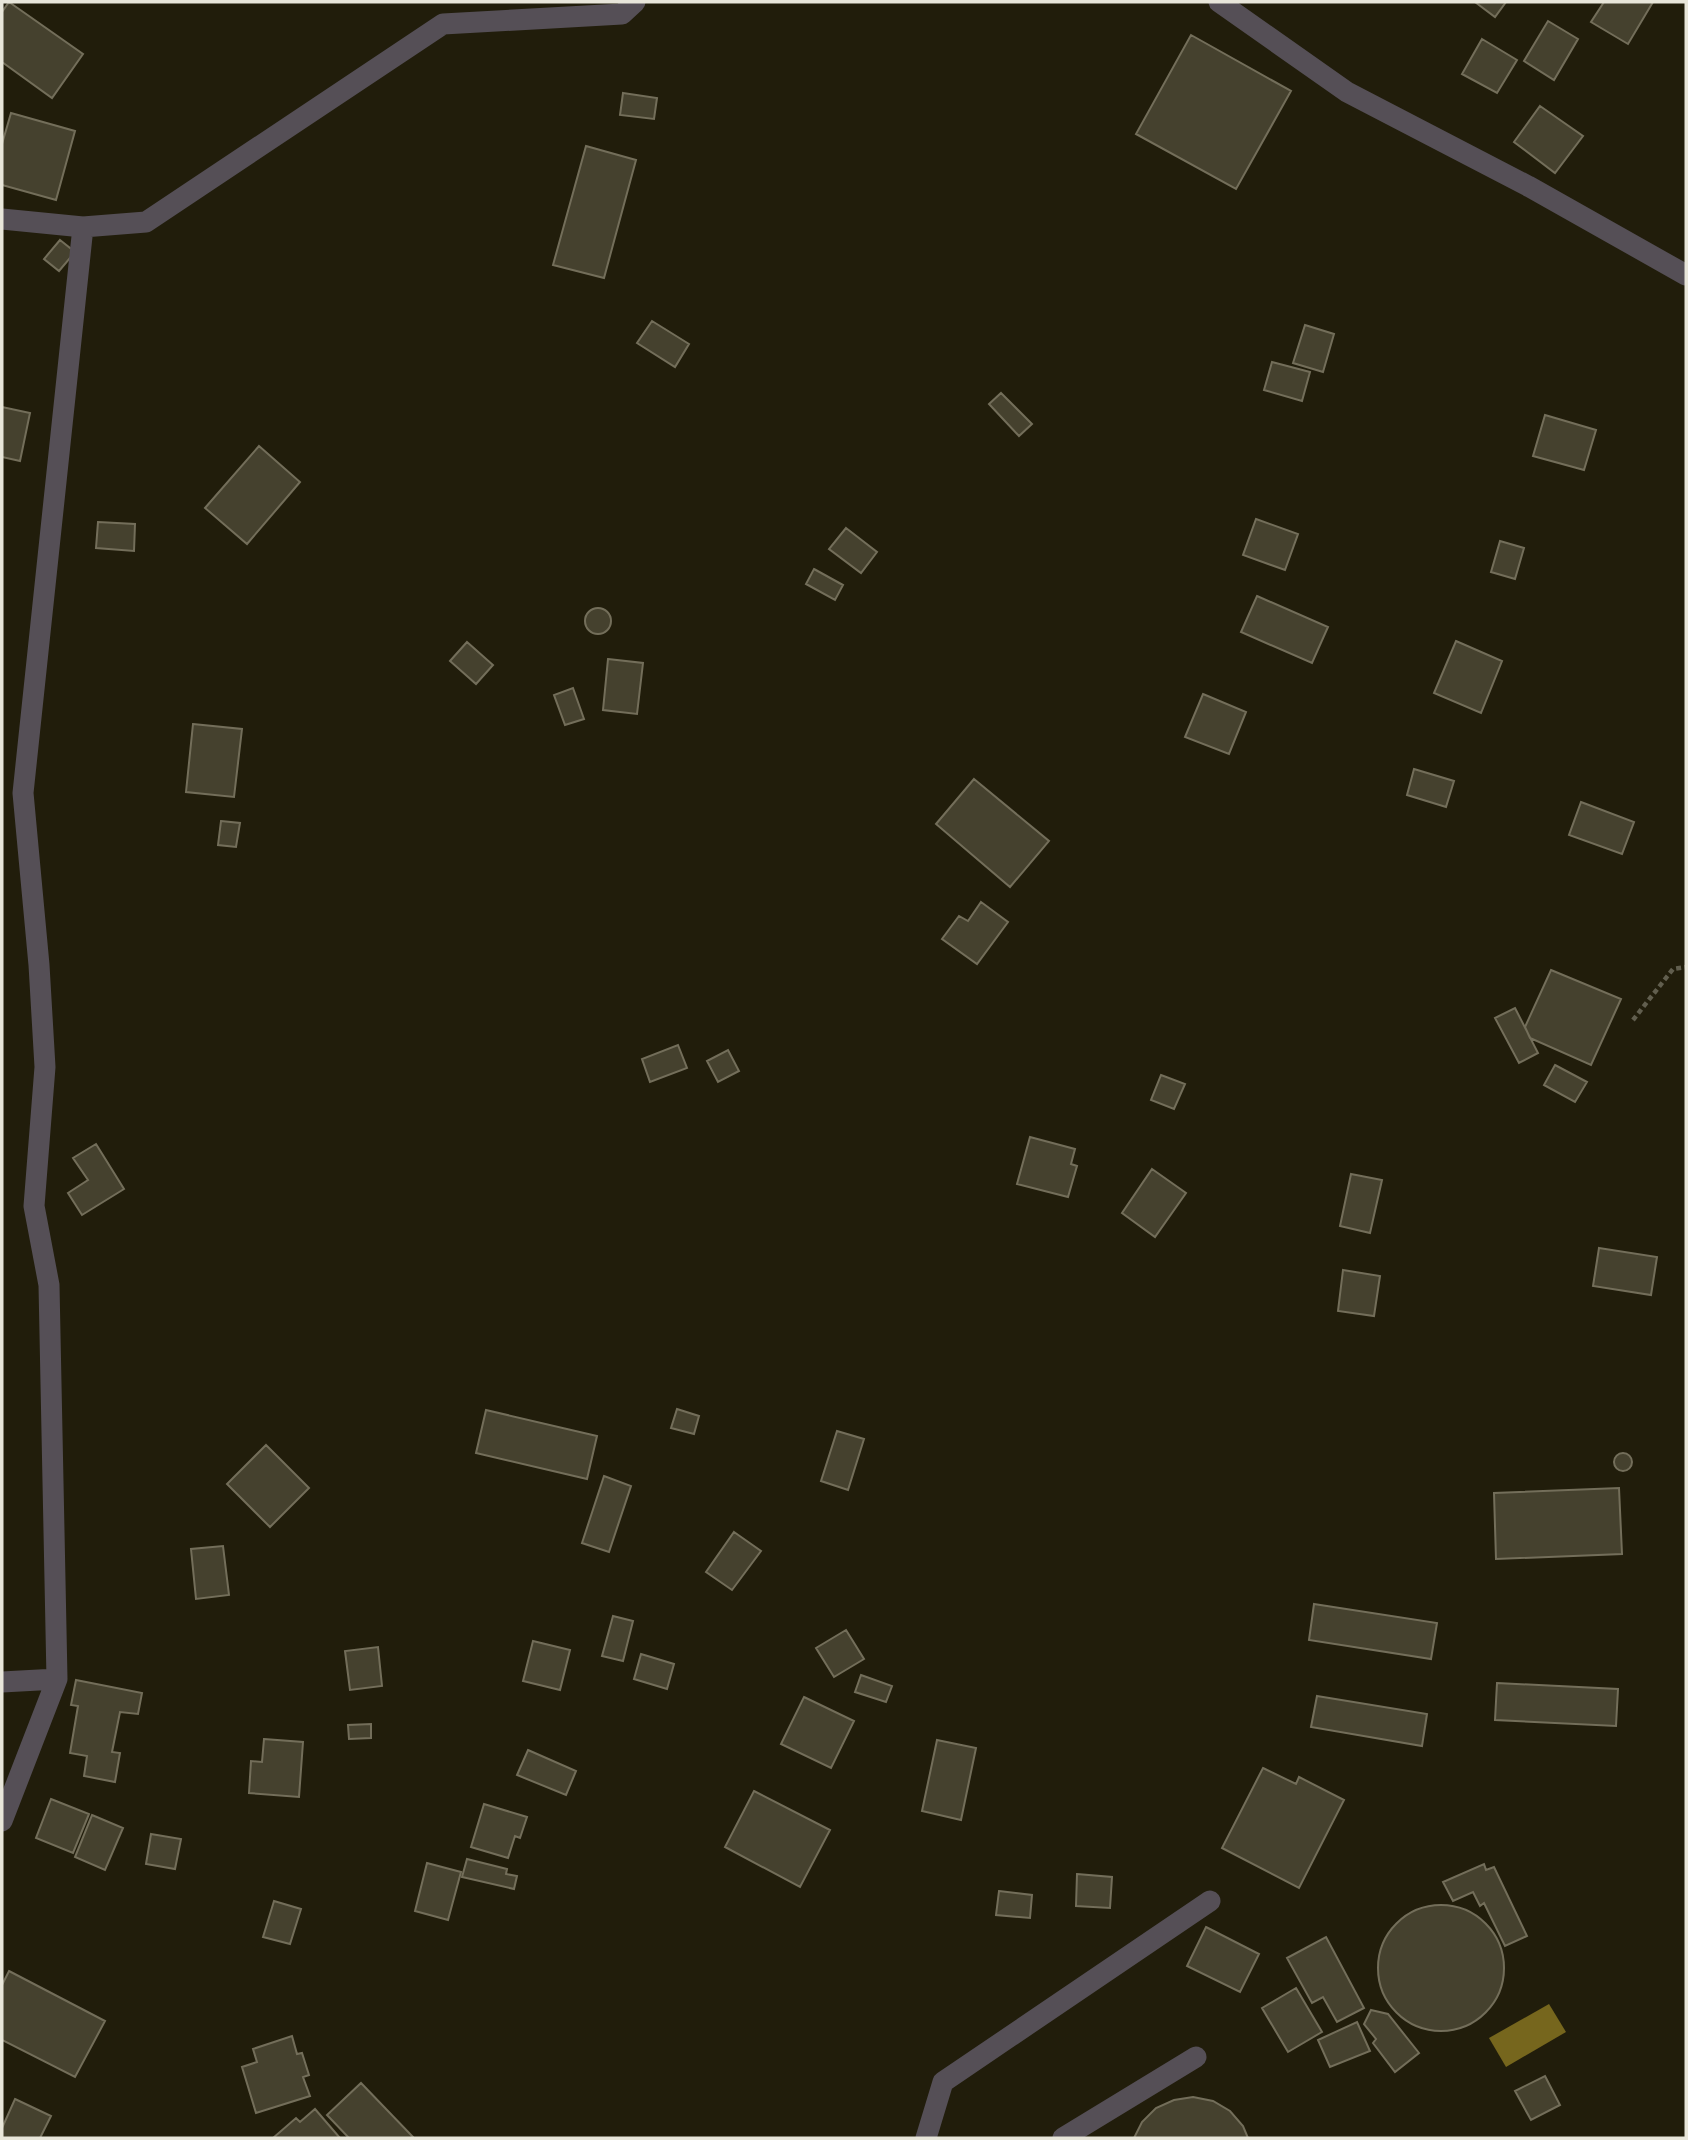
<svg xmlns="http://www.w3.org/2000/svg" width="1688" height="2140" font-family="Merriweather,serif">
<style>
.water{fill:#76661d}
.building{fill:#45412e;stroke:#736e5a;stroke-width:2}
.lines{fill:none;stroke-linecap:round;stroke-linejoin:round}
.path{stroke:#615e4e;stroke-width:4.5;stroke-dasharray:5 3.5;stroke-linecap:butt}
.minor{stroke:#554f56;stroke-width:21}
</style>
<rect width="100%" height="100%" fill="#211d0b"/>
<path class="water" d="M1549 2004 1566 2032 1506 2067 1489 2038Z"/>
<path class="building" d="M9 2 83 54 52 98 2 62V12Z
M1475 2H1506L1495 17Z
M1604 2H1653L1628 44 1591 22Z
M1548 21 1578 39 1554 80 1524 61Z
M1191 35 1291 91 1236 189 1136 134Z
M1482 39 1517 60 1497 93 1462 74Z
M623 93 657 98 654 119 620 115Z
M1540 106 1583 136 1555 173 1514 142Z
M11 113 75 131 56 200 2 185V144Z
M586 146 636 160 604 278 553 265Z
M60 240 75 252 59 271 44 259Z
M652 321 689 344 675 367 637 343Z
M1305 325 1334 334 1323 372 1293 363Z
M1272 362 1310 372 1302 401 1264 390Z
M1001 393 1032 424 1019 436 989 404Z
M2 407 30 413 20 461 2 457Z
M1545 415 1596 430 1584 470 1533 456Z
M259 446 300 482 247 544 205 508Z
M1256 519 1298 534 1285 570 1243 555Z
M98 522 135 524 134 551 96 548Z
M846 528 877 552 861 573 829 549Z
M1500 541 1524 548 1515 579 1491 572Z
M814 569 843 585 835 600 806 584Z
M1257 596 1328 627 1312 663 1241 632Z
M585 621a13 13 0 1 1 26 0a13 13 0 1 1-26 0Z
M1456 641 1502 661 1481 713 1434 693Z
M467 642 493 665 476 684 450 661Z
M608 659 643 663 637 714 603 710Z
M573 688 584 719 565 725 554 695Z
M1203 694 1246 712 1229 754 1185 737Z
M193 724 242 729 234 797 186 792Z
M1414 769 1454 781 1446 807 1407 795Z
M974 779 1049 841 1010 887 936 824Z
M1581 802 1634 822 1622 854 1569 835Z
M221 821 240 823 236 847 218 845Z
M981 902 1008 922 977 964 942 939 959 916 968 921Z
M1551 970 1621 999 1591 1065 1530 1038 1525 1027Z
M1515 1008 1538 1053 1519 1063 1495 1018Z
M678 1045 687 1068 650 1082 642 1059Z
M728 1050 739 1071 718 1082 707 1061Z
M1555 1065 1587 1082 1575 1102 1544 1085Z
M1161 1075 1185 1084 1174 1109 1151 1100Z
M1030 1137 1075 1149 1071 1164 1077 1166 1068 1197 1017 1184Z
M96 1144 124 1189 82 1215 68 1193 88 1180 73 1158Z
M1152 1169 1186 1193 1155 1237 1122 1213Z
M1351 1174 1382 1180 1370 1233 1340 1226Z
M1599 1248 1657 1257 1651 1295 1593 1286Z
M1343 1270 1380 1276 1374 1316 1338 1311Z
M677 1409 699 1416 694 1434 671 1428Z
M486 1410 597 1436 587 1479 476 1453Z
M837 1431 864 1439 848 1490 821 1481Z
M266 1445 309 1488 270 1527 227 1484Z
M1614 1462a9 9 0 1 1 18 0a9 9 0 1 1-18 0Z
M604 1476 631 1486 609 1552 582 1543Z
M1619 1488 1622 1554 1496 1559 1494 1493Z
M734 1532 761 1551 732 1590 706 1572Z
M223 1546 229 1595 196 1599 191 1549Z
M1314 1604 1437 1623 1431 1659 1309 1640Z
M613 1616 633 1621 623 1661 602 1656Z
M846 1630 864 1659 834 1677 816 1648Z
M533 1641 570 1650 560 1690 523 1681Z
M378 1647 382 1686 350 1690 345 1651Z
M641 1654 674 1664 667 1689 634 1679Z
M861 1675 892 1686 886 1702 855 1692Z
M76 1680 142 1693 138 1714 120 1712 112 1752 120 1753 115 1782 84 1776 87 1756 70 1753 78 1706 71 1705Z
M1497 1683 1618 1689 1616 1726 1495 1720Z
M1317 1696 1427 1714 1422 1746 1311 1727Z
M804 1697 854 1721 831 1768 781 1744Z
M371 1724V1738L349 1739 348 1725Z
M264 1739 303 1742 299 1797 249 1793 251 1761 262 1762Z
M937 1740 976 1748 961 1820 922 1811Z
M528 1750 576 1771 566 1795 517 1775Z
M1263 1768 1296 1784 1299 1777 1344 1800 1299 1888 1222 1848Z
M754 1791 830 1830 800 1887 725 1847Z
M51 1799 89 1814 73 1853 36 1838Z
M484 1804 527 1817 520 1838 515 1836 508 1858 471 1847Z
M92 1815 123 1828 105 1870 75 1857Z
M151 1834 181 1839 175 1869 146 1864Z
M467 1859 507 1869 506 1874 517 1876 514 1889 462 1877Z
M427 1863 461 1872 448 1920 415 1911Z
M1484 1864 1486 1870 1494 1867 1527 1936 1505 1946 1484 1903 1480 1906 1473 1892 1453 1901 1443 1882Z
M1077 1874 1112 1877 1110 1908 1076 1906Z
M999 1891 1032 1895 1030 1918 996 1915Z
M274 1901 301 1909 290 1944 263 1937Z
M1378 1968a63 63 0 1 1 126 0a63 63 0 1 1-126 0Z
M1206 1927 1259 1954 1240 1992 1187 1966Z
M1326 1937 1364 2008 1337 2022 1323 1997 1312 2003 1287 1958Z
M9 1971 105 2021 75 2077 2 2040V1985Z
M1296 1988 1322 2032 1288 2052 1262 2008Z
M1371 2010 1388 2014 1419 2053 1395 2072 1373 2043 1376 2039 1364 2024Z
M1357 2022 1370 2051 1330 2067 1318 2040Z
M292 2036 297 2054 302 2053 309 2075 303 2077 310 2096 256 2113 242 2067 257 2062 253 2049Z
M1545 2076 1560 2105 1531 2120 1515 2091Z
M361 2083 414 2138H349L327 2115Z
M1193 2097 1213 2101 1230 2111 1243 2126 1248 2138H1134L1142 2122 1156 2108 1174 2100Z
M15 2099 51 2116 40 2138H2V2128Z
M315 2109 340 2138H273L296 2118 300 2122Z"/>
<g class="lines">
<path class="path" d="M1633 1020 1673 969 1686 967"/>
<path class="minor" d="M1219 2 1347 92 1528 186 1686 275
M2 219 83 227 146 222 443 24 622 14 635 2
M57 1679 49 1285 34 1206 45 1067 39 965 23 793 83 227
M2 1682 57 1679 2 1821
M926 2138 943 2082 1210 1901
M1063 2138 1196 2057"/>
</g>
<rect width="1688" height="2140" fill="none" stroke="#e8e6da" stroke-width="7"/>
</svg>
